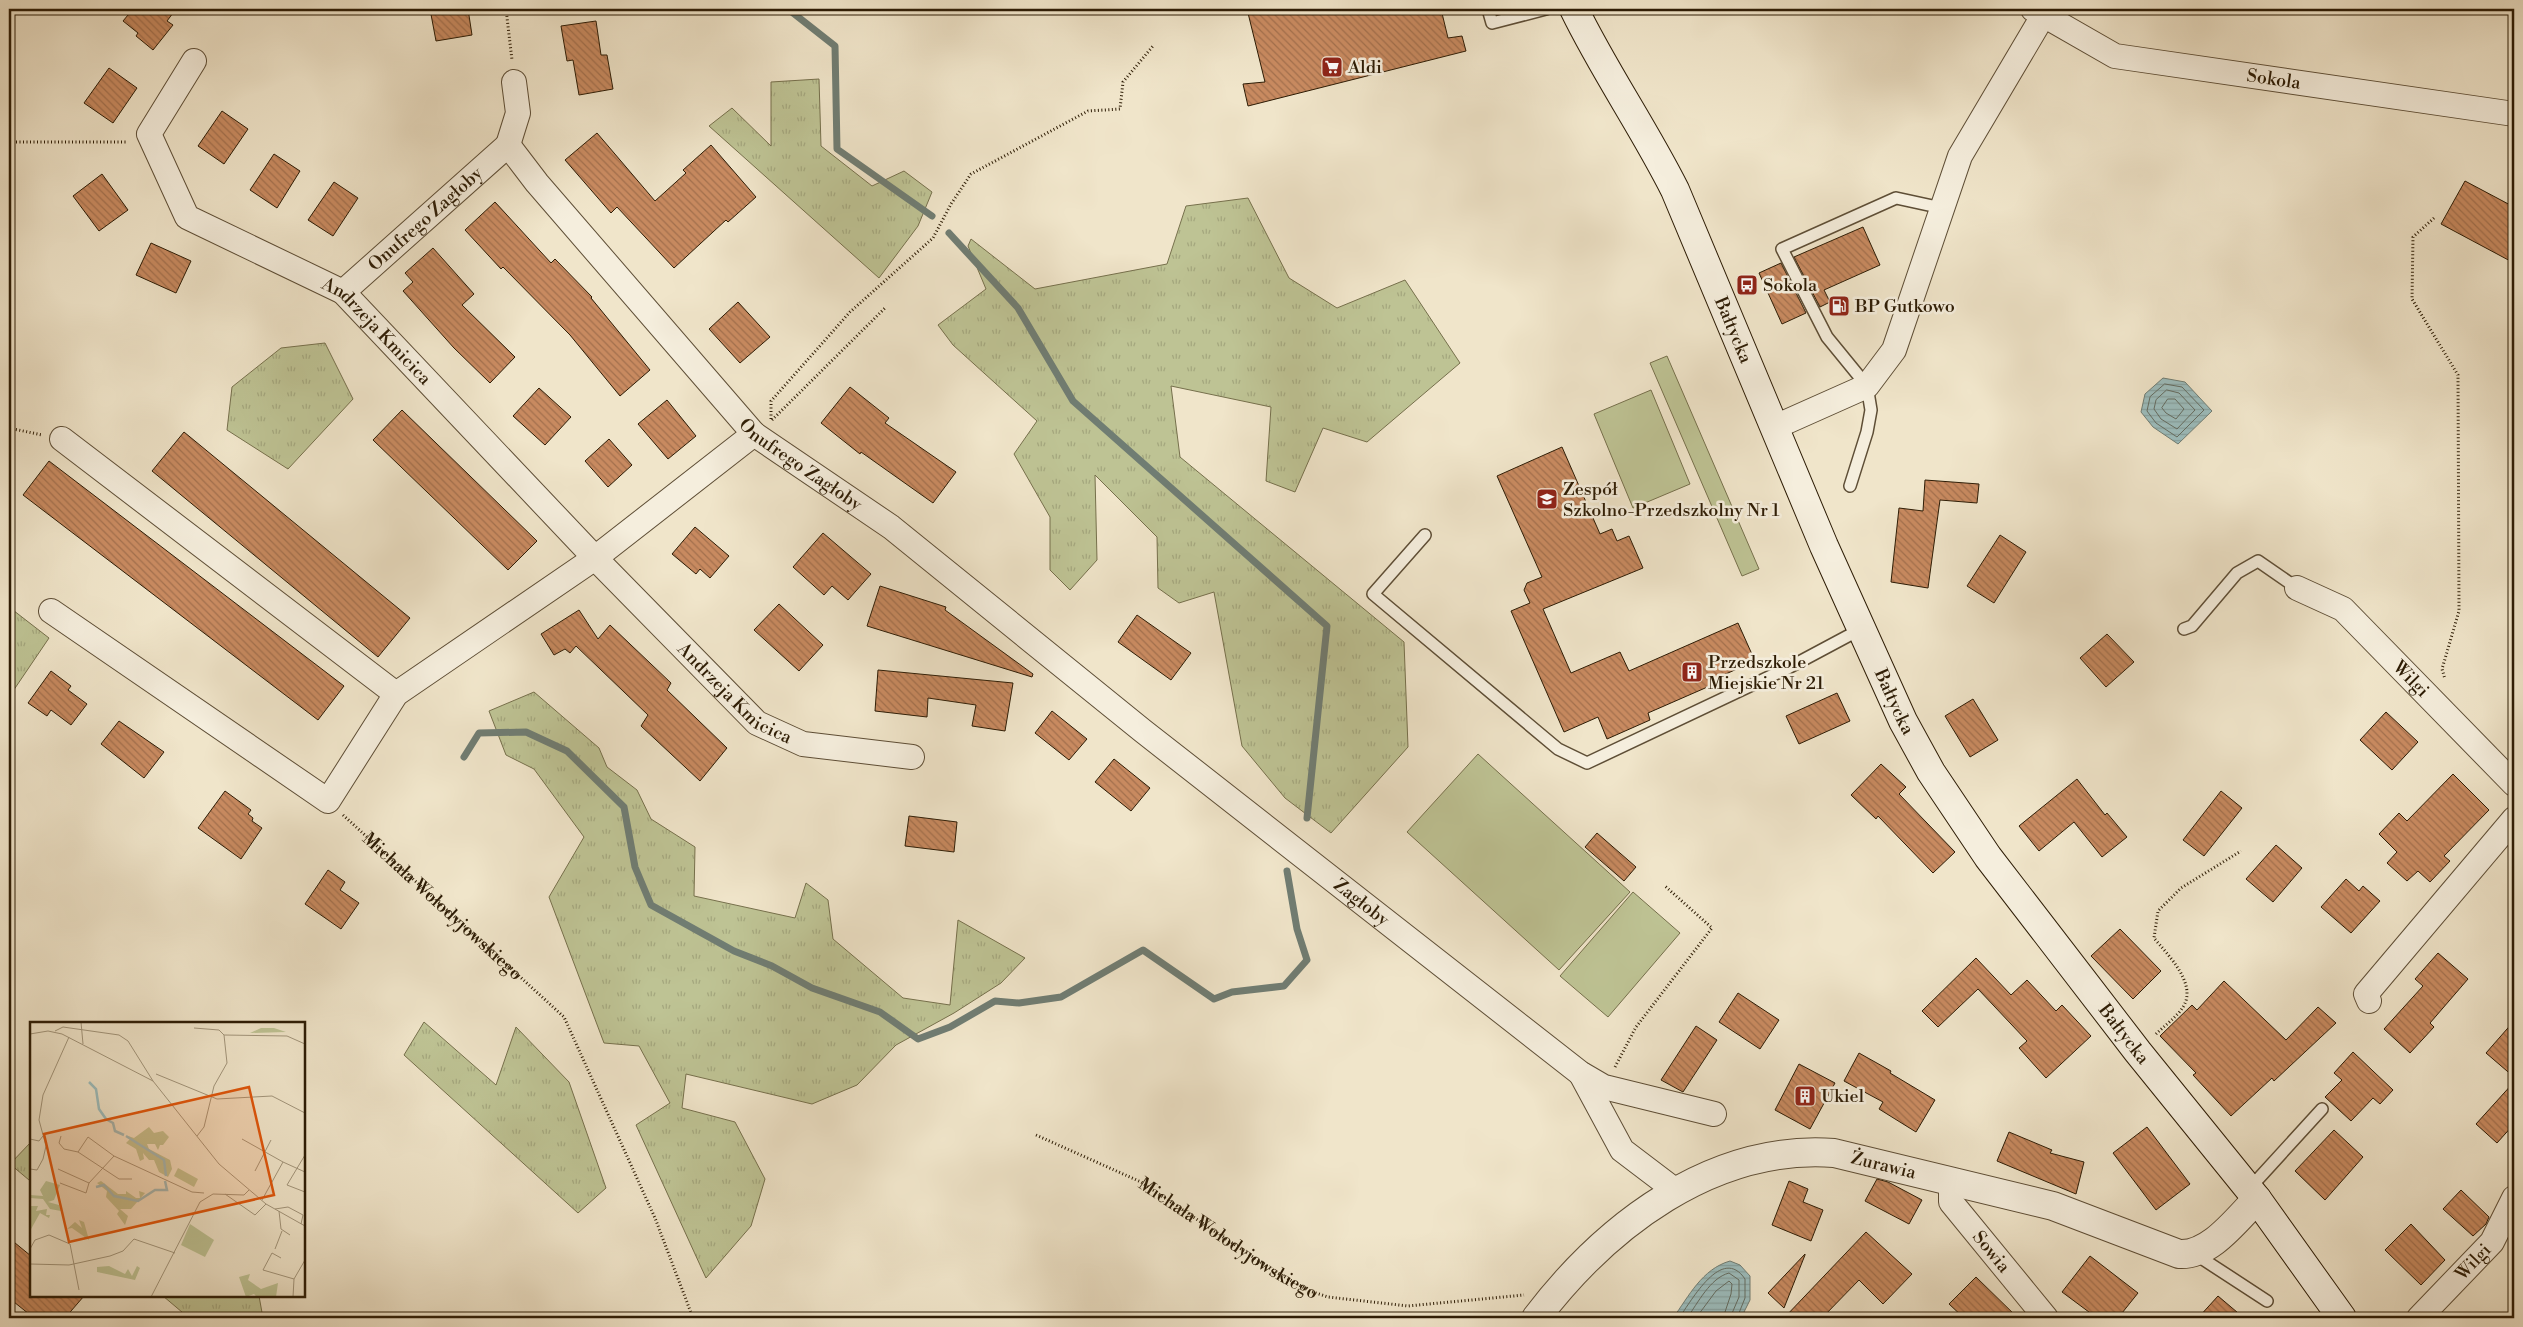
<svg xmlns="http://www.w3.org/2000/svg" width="2523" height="1327" font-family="'Libre Bodoni',serif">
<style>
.grass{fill:url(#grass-tufts);stroke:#76704c}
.pitch{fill:#bec394;stroke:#76704c}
.water{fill:url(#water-rules);stroke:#707d73}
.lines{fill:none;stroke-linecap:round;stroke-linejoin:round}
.shore{stroke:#646c61;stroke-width:1}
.stream{stroke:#707d73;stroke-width:7}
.building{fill:url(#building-back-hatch);stroke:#2d1c05}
.service-casing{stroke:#5e4e36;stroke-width:14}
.minor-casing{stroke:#5e4e36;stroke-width:26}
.tertiary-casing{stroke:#5e4e36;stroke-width:30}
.secondary-casing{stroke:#2d1c05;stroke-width:30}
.path{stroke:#2d1c05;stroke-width:3;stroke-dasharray:1 2.5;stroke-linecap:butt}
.service{stroke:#f5eedd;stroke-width:11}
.minor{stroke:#f5eedd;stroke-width:24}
.tertiary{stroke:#f5eedd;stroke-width:28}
.secondary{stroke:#f5eedd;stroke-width:28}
.labels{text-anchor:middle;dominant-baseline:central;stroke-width:5;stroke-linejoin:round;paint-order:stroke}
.poi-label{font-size:18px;fill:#2d1c05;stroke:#f5eedd;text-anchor:start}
.street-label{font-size:18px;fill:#2d1c05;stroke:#f5eedd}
.inset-river{fill:none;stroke:#9cbdbd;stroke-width:2.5}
.inset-road{fill:none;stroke:#a2957b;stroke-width:1}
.view{fill:#df560c;fill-opacity:0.15;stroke:#df560c;stroke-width:2.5}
.inset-edge{fill:none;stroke:#2d1c05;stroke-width:2.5}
</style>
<defs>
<pattern id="grass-tufts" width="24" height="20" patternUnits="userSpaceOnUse" patternTransform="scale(1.25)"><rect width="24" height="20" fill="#bec394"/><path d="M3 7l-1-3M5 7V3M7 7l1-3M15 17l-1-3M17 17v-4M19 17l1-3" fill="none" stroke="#a4a77e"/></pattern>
<pattern id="water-rules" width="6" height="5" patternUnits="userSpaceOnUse" patternTransform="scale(1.25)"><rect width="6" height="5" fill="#9cbdbd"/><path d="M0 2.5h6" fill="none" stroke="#87a2a1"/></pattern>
<pattern id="building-back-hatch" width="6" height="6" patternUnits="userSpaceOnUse" patternTransform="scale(1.25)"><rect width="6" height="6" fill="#c88a60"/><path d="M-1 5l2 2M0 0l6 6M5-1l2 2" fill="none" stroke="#a3704d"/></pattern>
</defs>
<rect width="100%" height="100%" fill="#f0e5ca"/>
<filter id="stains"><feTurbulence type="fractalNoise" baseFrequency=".004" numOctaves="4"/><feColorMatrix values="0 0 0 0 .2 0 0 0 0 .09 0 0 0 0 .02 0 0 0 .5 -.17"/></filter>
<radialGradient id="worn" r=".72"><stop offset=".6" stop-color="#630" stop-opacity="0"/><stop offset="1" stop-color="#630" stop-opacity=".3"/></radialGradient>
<path class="grass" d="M819 79 821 146 872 186 904 171 932 192 918 226 879 278 709 126 732 108 771 146V82Z
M1248 198 1289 278 1337 308 1405 280 1460 363 1367 442 1323 428 1295 492 1266 481 1271 407 1171 386 1180 457 1404 642 1408 747 1331 833 1285 798 1242 746 1214 592 1179 603 1158 588 1157 537 1095 475 1097 560 1070 590 1050 570V517L1014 454 1037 421 953 345 938 325 986 289 968 246 971 239 1035 289 1167 264 1186 206Z
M325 343 353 399 288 469 227 430 232 387 281 348Z
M9 607 49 638 9 697Z
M534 692 599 748 607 767 637 790 651 819 695 847 694 896 795 918 806 883 828 900 833 939 903 998 950 1005 958 920 1025 958 1001 983 954 1013 896 1045 857 1085 812 1104 686 1074 682 1108 735 1122 765 1179 751 1226 706 1278 636 1125 670 1103 639 1046 604 1043 549 897 584 837 534 769 506 755 489 711Z
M424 1022 496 1085 516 1027 569 1082 606 1188 578 1213 404 1055Z
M31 1142V1180H29L10 1164Z
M163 1296H259L263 1318H189Z"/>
<path class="pitch" d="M1667 356 1759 569 1742 576 1650 363Z
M1651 390 1690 484 1633 508 1594 414Z
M1478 754 1630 892 1559 970 1407 832Z
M1633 892 1680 933 1608 1017 1560 976Z"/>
<path class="water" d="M2163 378 2185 382 2212 411 2178 444 2153 427 2141 412 2145 394Z
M1730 1261 1740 1265 1750 1276V1300L1741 1318H1673C1689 1296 1702 1269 1730 1261Z"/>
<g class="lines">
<path class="shore" d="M2165 384 2182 387 2204 410 2177 437 2156 423 2147 411 2150 397Z
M2167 390 2179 393 2195 410 2177 429 2161 419 2154 409 2156 400Z
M2168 399H2175L2184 409 2176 419 2166 413 2162 408Z
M1679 1318C1692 1300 1722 1245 1745 1279V1298L1737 1318
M1687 1318C1698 1303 1710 1278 1729 1273L1739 1280V1297L1730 1318
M1696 1318 1716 1291 1729 1281 1732 1284 1731 1294 1723 1318"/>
<path class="stream" d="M788 9 835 46 837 149 932 216
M949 233 1018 308 1073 401 1327 626 1307 818
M464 757 479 733 526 732 567 751 624 807 635 867 651 905 734 951 772 966 812 988 880 1012 918 1039 950 1027 995 1001 1019 1003 1061 997 1143 950 1214 999 1232 992 1284 986 1307 960 1297 929 1287 871"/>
</g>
<path class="building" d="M133 9H176L167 21 173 25 153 50 136 36 138 33 123 21Z
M430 9H468L472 35 436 41Z
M1247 9H1441L1448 38 1462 36 1466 51 1248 106 1243 84 1265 82Z
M596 21 601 55H607L613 89 579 95 573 60 567 61 561 26Z
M109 68 137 88 113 123 84 103Z
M222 111 248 129 224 164 198 146Z
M597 133 655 201 686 173 683 170 711 145 756 197 728 222 726 220 674 268 617 207 611 213 565 160Z
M274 154 300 171 277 208 250 190Z
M102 174 128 210 99 231 73 196Z
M2465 181 2514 207V263L2441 224Z
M334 182 358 198 333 236 308 220Z
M495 202 551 263 555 259 592 297 591 298 650 370 620 396 570 335 503 267 501 269 465 230Z
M1863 227 1880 265 1824 290 1830 302 1820 307 1794 257Z
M151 243 191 261 176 293 136 275Z
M433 248 474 294 462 305 515 357 490 383 454 348 403 291 413 282 405 273Z
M1781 263 1806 313 1782 324 1759 273Z
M738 302 770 337 740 363 709 329Z
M850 387 889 418 885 423 956 472 933 503 861 452 860 454 821 423Z
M539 388 571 417 545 445 513 416Z
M667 400 696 436 668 459 638 424Z
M402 410 537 541 508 570 373 440Z
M184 432 410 618 378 657 152 471Z
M609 439 632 465 608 487 585 461Z
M1562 447 1600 534 1612 529 1617 541 1629 536 1643 568 1543 609 1571 673 1620 652 1629 671 1738 623 1755 661 1710 681 1712 685 1648 713 1650 720 1607 739 1598 717 1564 732 1511 611 1530 603 1524 590 1527 583 1542 577 1497 476Z
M49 461 344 686 318 720 23 495Z
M1925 480 1979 484 1977 503 1940 500 1928 588 1891 582 1899 508 1923 511Z
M695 527 729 556 710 578 700 569 696 574 672 554Z
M823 533 871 574 848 600 832 586 824 595 793 567Z
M2000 535 2026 552 1994 603 1967 586Z
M880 586 946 607 945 610 1033 674 1032 677 867 626Z
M779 604 823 645 799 671 754 630Z
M579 610 598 639 610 625 671 683 667 690 727 748 700 781 641 726 648 715 576 646 570 653 565 649 554 655 541 634Z
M1137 615 1191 653 1171 680 1118 642Z
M2107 634 2134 662 2106 687 2080 658Z
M878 670 1013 683 1005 731 972 726 976 705 928 698 927 717 875 711Z
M51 671 71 686 68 690 87 704 71 725 51 710 47 716 28 703Z
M1837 693 1850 721 1799 744 1786 716Z
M1973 699 1998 740 1970 757 1945 716Z
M1052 711 1087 739 1069 760 1035 733Z
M2386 712 2418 742 2392 770 2360 740Z
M119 721 164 752 144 778 101 744Z
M1114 759 1150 788 1131 811 1095 782Z
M1881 764 1906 787 1899 794 1955 852 1933 873 1878 816 1876 819 1851 795Z
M2453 774 2489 810 2444 856 2450 861 2430 882 2418 871 2407 881 2387 863 2397 852 2379 834 2399 813 2407 821Z
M2077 779 2105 815 2107 813 2127 837 2102 857 2074 822 2039 851 2019 826Z
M225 791 251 810 248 814 253 818 252 821 262 828 241 859 198 828Z
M2221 791 2242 808 2204 856 2183 840Z
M909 816 957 822 954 852 905 846Z
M1597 833 1636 867 1624 881 1585 847Z
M2276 845 2302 868 2273 902 2246 879Z
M328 870 345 882 340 890 359 903 341 929 305 904Z
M2346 879 2359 891 2363 886 2380 901 2351 933 2321 907Z
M2120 929 2161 971 2133 999 2091 956Z
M2438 953 2468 979 2430 1023 2434 1027 2410 1053 2384 1029 2423 986 2415 979Z
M1976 958 2011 995 2027 980 2056 1011 2062 1005 2091 1036 2046 1078 2019 1048 2027 1041 1978 989 1938 1027 1922 1011Z
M2224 981 2286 1040 2318 1007 2336 1023 2274 1081 2272 1078 2231 1116 2193 1075 2196 1073 2160 1036 2192 1005 2197 1010Z
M1738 993 1779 1020 1760 1049 1719 1022Z
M2514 1021V1077L2486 1053Z
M1696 1026 1717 1040 1683 1092 1661 1080Z
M2353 1052 2393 1090 2380 1104 2373 1098 2351 1121 2325 1097 2342 1080 2334 1073Z
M1859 1053 1891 1071 1890 1073 1935 1100 1916 1132 1879 1109 1883 1102 1844 1081Z
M1799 1064 1835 1083 1810 1129 1775 1110Z
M2514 1082V1124L2497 1143 2476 1124Z
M2147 1127 2190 1184 2156 1210 2113 1153Z
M2334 1130 2363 1157 2325 1200 2295 1171Z
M2009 1132 2052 1150 2050 1153 2084 1162 2076 1194 1997 1161Z
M1877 1179 1888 1182 1922 1200 1909 1224 1865 1201Z
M1789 1181 1808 1189 1803 1202 1823 1210 1811 1241 1772 1225Z
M2461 1190 2489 1217 2486 1224 2473 1236 2443 1209Z
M2411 1224 2445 1260 2421 1285 2385 1250Z
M1866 1232 1912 1274 1883 1304 1859 1280 1822 1318H1784Z
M9 1238 31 1256V1296H84L65 1318H34L9 1298Z
M1805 1254V1255L1784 1308 1768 1293Z
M2090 1256 2138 1293 2118 1318H2097L2062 1292Z
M1976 1277 2018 1318H1964L1949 1304Z
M2218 1296 2244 1318H2198Z"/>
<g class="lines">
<g class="service-casing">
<path id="service" d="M1488 9 1492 23 1546 9
M1850 486 1867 432 1871 410 1867 386 1827 337 1782 249 1896 198 1942 208
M1425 535 1373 594 1558 749 1587 763 1788 668 1861 629
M2184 629 2192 626 2237 573 2258 561 2297 588
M2249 1189 2322 1109
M2195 1254 2267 1301"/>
</g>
<g class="minor-casing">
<g id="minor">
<path id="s3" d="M2033 9 2115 56 2514 114"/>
<path id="s4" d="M194 61 149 134 187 217 343 292 595 558 757 723 803 744 912 757"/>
<path d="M508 145 518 113 514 82"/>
<path id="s5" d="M343 292 508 145 537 183 754 434 891 527 1143 731 1580 1073 1604 1087 1714 1114"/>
<path d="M1775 427 1867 386 1894 350 1960 156 2047 9"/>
<path d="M62 439 396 694"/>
<path id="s6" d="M2297 588 2343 609 2514 784"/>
<path d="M51 611 328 801 396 694 595 558 754 434"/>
<path d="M2369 1001 2366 994 2514 819"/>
<path d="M1581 1074 1622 1150 1676 1191"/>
<path id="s7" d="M1951 1180V1202L2046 1318"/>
<path id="s8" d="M2419 1318 2492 1242 2514 1198"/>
</g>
</g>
<g class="tertiary-casing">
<g id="tertiary">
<path id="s9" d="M1536 1318C1606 1226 1712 1144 1834 1153L2053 1206 2179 1254C2210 1256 2236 1220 2257 1199"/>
</g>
</g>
<g class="secondary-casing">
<g id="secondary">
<path id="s10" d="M1574 9C1604 71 1644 128 1675 190L1824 546 1903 721 1931 772 1988 857 2138 1052 2257 1199 2342 1318"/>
</g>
</g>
<g class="path">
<path d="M506 9 512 60"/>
<path d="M9 142H128"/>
<path d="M2434 218 2413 237 2412 299 2458 375 2459 611 2442 669 2445 679"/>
<path d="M771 419V401L850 312 933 238 951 204 971 174 1088 111 1120 109 1123 82 1153 46"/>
<path d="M772 420 886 307"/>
<path d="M9 428 42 435"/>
<path id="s1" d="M343 815 564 1017 655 1218 693 1318"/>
<path d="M2156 1034C2164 1026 2177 1017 2183 1007 2198 984 2167 954 2154 938L2158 911 2181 888 2241 851"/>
<path d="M1615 1067 1636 1027 1712 928 1665 886"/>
<path id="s2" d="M1036 1135 1141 1182 1274 1271 1310 1291 1328 1297 1408 1306 1524 1295"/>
</g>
<use href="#service" class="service"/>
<use href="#minor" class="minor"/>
<use href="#tertiary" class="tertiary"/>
<use href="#secondary" class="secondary"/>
</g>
<defs>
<g id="supermarket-square" transform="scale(1.125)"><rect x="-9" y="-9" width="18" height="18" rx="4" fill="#8f2418" stroke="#f5eedd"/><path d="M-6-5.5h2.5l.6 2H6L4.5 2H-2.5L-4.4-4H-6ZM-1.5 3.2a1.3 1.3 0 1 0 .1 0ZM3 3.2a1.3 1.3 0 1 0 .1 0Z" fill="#fff"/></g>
<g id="bus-square" transform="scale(1.125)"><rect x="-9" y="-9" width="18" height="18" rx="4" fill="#8f2418" stroke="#f5eedd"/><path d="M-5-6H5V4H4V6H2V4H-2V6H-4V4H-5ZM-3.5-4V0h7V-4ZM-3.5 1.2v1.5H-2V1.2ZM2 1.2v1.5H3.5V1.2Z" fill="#fff"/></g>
<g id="fuel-square" transform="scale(1.125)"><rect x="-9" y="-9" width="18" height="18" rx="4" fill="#8f2418" stroke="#f5eedd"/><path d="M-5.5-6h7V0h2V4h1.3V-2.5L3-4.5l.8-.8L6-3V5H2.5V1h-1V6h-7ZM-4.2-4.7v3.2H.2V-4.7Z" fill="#fff"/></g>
<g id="school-square" transform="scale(1.125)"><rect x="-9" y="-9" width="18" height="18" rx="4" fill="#8f2418" stroke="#f5eedd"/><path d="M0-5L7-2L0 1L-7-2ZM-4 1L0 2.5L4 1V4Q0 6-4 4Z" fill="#fff"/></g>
<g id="building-square" transform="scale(1.125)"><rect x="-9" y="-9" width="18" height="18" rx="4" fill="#8f2418" stroke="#f5eedd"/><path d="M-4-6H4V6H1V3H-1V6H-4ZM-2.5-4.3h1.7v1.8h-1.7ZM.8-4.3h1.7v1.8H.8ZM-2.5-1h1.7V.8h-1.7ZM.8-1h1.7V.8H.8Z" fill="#fff"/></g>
</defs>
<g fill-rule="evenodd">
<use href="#supermarket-square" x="1332" y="67"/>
<use href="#bus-square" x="1747" y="285"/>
<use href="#fuel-square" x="1839" y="306"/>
<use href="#school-square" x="1547" y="499"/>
<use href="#building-square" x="1692" y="672"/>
<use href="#building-square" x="1805" y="1096"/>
</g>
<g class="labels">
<g class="poi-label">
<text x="1348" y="67">Aldi</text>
<text x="1763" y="285">Sokola</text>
<text x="1855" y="306">BP Gutkowo</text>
<text x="1563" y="489">Zespół<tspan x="1563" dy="21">Szkolno-Przedszkolny Nr 1</tspan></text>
<text x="1708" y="662">Przedszkole<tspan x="1708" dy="21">Miejskie Nr 21</tspan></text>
<text x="1821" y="1096">Ukiel</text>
</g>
<g class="street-label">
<text stroke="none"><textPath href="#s3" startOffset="255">Sokola</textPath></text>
<text stroke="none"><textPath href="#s5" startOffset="110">Onufrego Zagłoby</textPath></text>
<text stroke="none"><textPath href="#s10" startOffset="359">Bałtycka</textPath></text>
<text stroke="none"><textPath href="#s4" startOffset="401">Andrzeja Kmicica</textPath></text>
<text stroke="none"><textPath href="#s5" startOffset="656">Onufrego Zagłoby</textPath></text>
<text stroke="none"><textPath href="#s6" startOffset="148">Wilgi</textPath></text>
<text stroke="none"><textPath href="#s4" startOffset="912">Andrzeja Kmicica</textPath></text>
<text stroke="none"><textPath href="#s10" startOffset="764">Bałtycka</textPath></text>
<text stroke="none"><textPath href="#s5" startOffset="1368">Zagłoby</textPath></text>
<text stroke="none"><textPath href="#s1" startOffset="135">Michała Wołodyjowskiego</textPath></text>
<text stroke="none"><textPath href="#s10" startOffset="1169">Bałtycka</textPath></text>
<text stroke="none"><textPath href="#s9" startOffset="406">Żurawia</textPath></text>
<text stroke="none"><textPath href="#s2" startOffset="219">Michała Wołodyjowskiego</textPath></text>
<text stroke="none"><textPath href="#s7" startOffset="86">Sowia</textPath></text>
<text stroke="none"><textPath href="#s8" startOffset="78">Wilgi</textPath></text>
</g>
</g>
<g transform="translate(30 1022)">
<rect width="275" height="275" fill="#f0e5ca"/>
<path d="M119 105 124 111 133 109 139 115 133 123H130L128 128 125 122H117L119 127 140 138 142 147 138 155 129 150 124 138H119L113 131 114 137 110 139 106 127 96 121 100 117 98 114 104 116ZM16 159 30 163 24 178 18 180 29 183 31 189 20 187 13 177 0 176V173L13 174 10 168ZM71 159 88 172H96V169L106 176H110L109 169 115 171 101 187H90L98 194 95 203 87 192 89 189 76 175 77 169 67 161ZM0 184H8L6 189 17 187 16 193H20L19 196 10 191 0 209ZM49 198 54 200 59 218 42 206 37 207 45 200 52 206ZM79 244 95 252 98 247 102 254 107 244 110 246 105 258 67 250V245Z" fill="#bec394"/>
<path d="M231 6H244L256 10 220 11ZM220 252 218 258 231 267 248 261 246 275H227L224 272 216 275 209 255Z" fill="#bec394"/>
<path d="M160 202 184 218 175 235 151 223Z" fill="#bec394"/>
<path d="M148 146 168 157 164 165 144 154Z" fill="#bec394"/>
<path class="inset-river" d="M59 60 66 67 69 87 76 97 83 101 85 109 94 113M96 114 134 138 136 154M66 165 74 163 84 174 108 179 125 168H137L135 159"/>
<path class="inset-road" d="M51 0 53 22M164 6 189 8 194 13M25 9 33 5 89 13 98 19 123 59M0 12 18 9 32 12 123 59 189 142 236 182 275 204M194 13 257 14 275 22M126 52 187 77 242 74 275 91M31 114 29 121 34 127 48 130 89 157H102M167 114 174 105 184 64 197 41 194 13M0 117 9 119 13 114M212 117 253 140 232 178M48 130 58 115 84 134 162 170 174 171M275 133 257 163 275 170M253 140 275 150M0 147 7 148 13 137 16 124 9 98 13 73 39 15M28 147 59 161M225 149 241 118M30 161 56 171 59 161 84 134M195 172 225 193 236 182M245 187 258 185 273 193 271 202M249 189 251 207 260 213M0 227 5 218 19 213 40 222 49 268M245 227 252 209M251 236 242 231 233 248 264 257M0 242 39 243 80 234 93 229 104 217 145 231M121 275 170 180 183 172 214 173 219 168M263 275 264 257 275 238"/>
<path class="view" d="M219 65 244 173 39 220 14 112Z"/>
<rect width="275" height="275" class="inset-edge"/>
</g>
<rect width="2523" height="1327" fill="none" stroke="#f0e5ca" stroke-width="30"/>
<rect x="10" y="10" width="2503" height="1307" fill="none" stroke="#2d1c05" stroke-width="2.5"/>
<rect x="15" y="15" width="2493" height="1297" fill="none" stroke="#2d1c05"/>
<rect width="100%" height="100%" filter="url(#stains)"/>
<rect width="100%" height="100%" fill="url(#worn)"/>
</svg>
